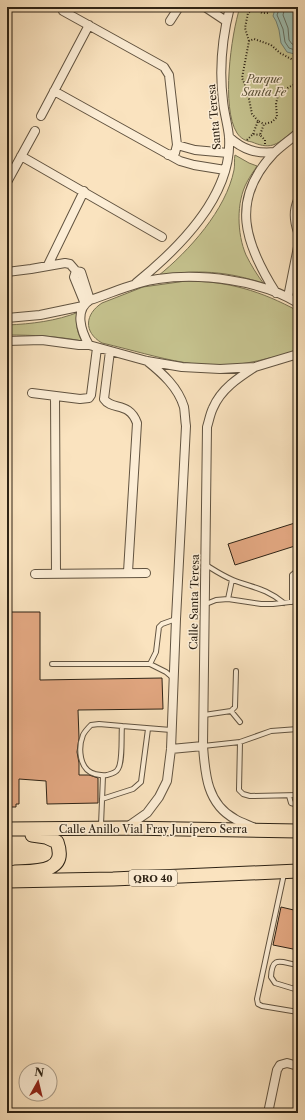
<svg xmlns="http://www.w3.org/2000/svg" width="305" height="1120" font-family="'Libre Caslon Text',serif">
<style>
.green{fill:#c5c28e;stroke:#7a7252}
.water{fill:#9ebeb1;stroke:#718073}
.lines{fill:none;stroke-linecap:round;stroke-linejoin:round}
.shore{stroke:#667063;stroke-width:1}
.building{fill:#e2a781;stroke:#2e2315}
.service-casing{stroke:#615340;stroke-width:6}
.minor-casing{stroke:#615340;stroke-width:10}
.trunk-casing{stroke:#2e2315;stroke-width:15}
.path{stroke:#2e2315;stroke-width:2;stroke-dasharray:1 2;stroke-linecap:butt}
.service{stroke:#fcedd5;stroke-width:4}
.minor{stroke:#fcedd5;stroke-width:8}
.trunk{stroke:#fae3bf;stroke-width:13}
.labels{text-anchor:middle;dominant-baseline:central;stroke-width:3;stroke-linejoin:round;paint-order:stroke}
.shield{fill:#fcedd5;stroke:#6c604f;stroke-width:1}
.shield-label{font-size:10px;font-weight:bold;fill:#2e2315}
.park-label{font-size:11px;font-style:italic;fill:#5b5339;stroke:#fcedd5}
.street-label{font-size:11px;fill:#2e2315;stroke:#fcedd5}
</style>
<rect width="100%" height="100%" fill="#fae3bf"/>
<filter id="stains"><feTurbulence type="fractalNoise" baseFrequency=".005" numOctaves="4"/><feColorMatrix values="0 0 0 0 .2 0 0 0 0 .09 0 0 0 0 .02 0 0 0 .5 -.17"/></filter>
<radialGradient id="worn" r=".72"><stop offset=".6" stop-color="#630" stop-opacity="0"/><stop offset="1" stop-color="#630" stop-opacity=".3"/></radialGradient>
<path class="green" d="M240 7H298V127C290 133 282 142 273 145 266 147 259 145 252 142 246 141 241 139 237 133 221 108 231 35 240 7Z
M235 155 249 163 257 166C254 171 250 176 247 182 236 202 237 234 246 255 251 265 257 275 264 284 230 271 194 269 158 276 189 251 226 210 234 170 235 165 234 159 235 155Z
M186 281C228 281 261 291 298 311V349C289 354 279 356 269 358 205 376 163 357 102 343 83 332 85 314 102 303L143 287Z
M79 312C76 323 76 331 82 341 57 336 32 335 7 335V325C32 324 56 321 79 312Z"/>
<path class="water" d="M281 7H298V55L287 52 281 43 279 30 276 21 273 16 275 9Z"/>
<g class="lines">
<path class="shore" d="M280 7 277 15 283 29 285 42 289 48 298 51
M285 7 283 15 288 28 289 40 292 44 298 46"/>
</g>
<path class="building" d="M298 522V545L235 565 228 544Z
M7 612H40V680L162 678 163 709 78 710 79 738 77 752 79 763V775H89L98 778V803L47 804 46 781 19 779V804H16V807H7Z
M281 907 298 911V950L273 945Z"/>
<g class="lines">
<g class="service-casing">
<path id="service" d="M206 565C214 570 223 576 233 580 254 588 265 588 284 603
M228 599 232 580
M292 602V575L298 570
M206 604 216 600 228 599 261 604H273L298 601
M52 664H150L166 672 173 678
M150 664 156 652 159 627 162 624 176 619
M231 711 240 722
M204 715 231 711 235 707 236 671
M99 724 122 726C121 736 123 762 118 769 116 773 111 774 107 775 103 776 100 775 95 774 79 770 78 748 83 735 85 731 88 728 91 725Z
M122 726 171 730
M240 742 239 790 243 794 250 796 298 795
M203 746 240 742 271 731 298 729
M289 796 291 803 298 805
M102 799 133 789 141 782 148 729
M101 825 103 776
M284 874 257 999 258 1004 262 1006 298 1012
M298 965C282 963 272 954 271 977L275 983 298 990"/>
</g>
<g class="minor-casing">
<path id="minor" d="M205 7 226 21
M63 11 164 67 169 75 177 145 175 153 168 155
M170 21 179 7
M54 91 180 161 194 165 225 170
M41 116 89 25
M229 137C243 150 257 154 275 152
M177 145 195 150 228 153
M21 156 162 237
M7 182 35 131
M298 200C293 211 294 221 298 232
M48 265 84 191
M76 271 81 272 90 300
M7 272 31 269 65 263 70 264 76 271 74 277 85 304
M136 283C178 249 233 196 229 137 228 125 224 113 223 101 219 69 222 38 230 7
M276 293C245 244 229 200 274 153 281 146 290 140 298 133
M288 297 298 247
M298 303C261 280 200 273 158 279 135 282 112 293 90 300 74 310 81 331 89 345L147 361 182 367 220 369 255 367 298 354
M7 318 40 315 83 306
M7 341 42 340 79 345H89
M110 351 104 399C112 411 129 401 137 423L128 572
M255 367C238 378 221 389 213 408 210 414 209 421 207 427L203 746C205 774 207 804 235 819 242 823 249 825 255 828
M32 393 80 399 89 398 91 395 97 348
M55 396 56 573
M35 574 146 573
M171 749 203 746
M127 827 147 813 159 797 167 781 171 749 176 619 186 426C185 420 185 413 184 407 178 387 162 373 147 361
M268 1113 277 1070 280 1065 287 1063 298 1066"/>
</g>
<g class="trunk-casing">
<path id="trunk" d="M7 829 125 828 298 831
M15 872C36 871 68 873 57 842L46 837 32 835
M7 881 113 879 298 871"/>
</g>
<path class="path" d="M249 41 245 28 248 13 255 8 262 13H268
M294 84 298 91
M258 121 252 114 247 89 242 78 249 41 254 39 271 45 280 53 295 61H298
M253 134 258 121 264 124
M247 140 253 134 260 135
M265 144V140L260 135 264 124 272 122 277 117 276 104 278 95 289 87 298 83"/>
<use href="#service" class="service"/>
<use href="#minor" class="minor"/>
<use href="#trunk" class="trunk"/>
</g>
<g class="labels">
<rect class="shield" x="129" y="870" width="48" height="16" rx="3"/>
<g class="shield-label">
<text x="153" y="878">QRO 40</text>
</g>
<g class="park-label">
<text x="264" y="79">Parque<tspan x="264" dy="13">Santa Fe</tspan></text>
</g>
<g class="street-label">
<text transform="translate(214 117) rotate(-95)">Santa Teresa</text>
<text transform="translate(194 602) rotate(-89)">Calle Santa Teresa</text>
<text x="153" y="829">Calle Anillo Vial Fray Junípero Serra</text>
</g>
</g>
<rect width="305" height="1120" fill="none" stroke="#fae3bf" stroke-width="24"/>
<rect x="8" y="8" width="289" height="1104" fill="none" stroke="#2e2315" stroke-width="2"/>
<rect x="12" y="12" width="281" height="1096" fill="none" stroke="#2e2315"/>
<g transform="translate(38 1082) rotate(8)"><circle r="19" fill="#fcedd5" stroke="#aa9c88"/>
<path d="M0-3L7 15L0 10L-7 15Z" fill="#8f2418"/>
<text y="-6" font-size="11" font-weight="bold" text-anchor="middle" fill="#2e2315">N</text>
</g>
<rect width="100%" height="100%" filter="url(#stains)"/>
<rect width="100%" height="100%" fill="url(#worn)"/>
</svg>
